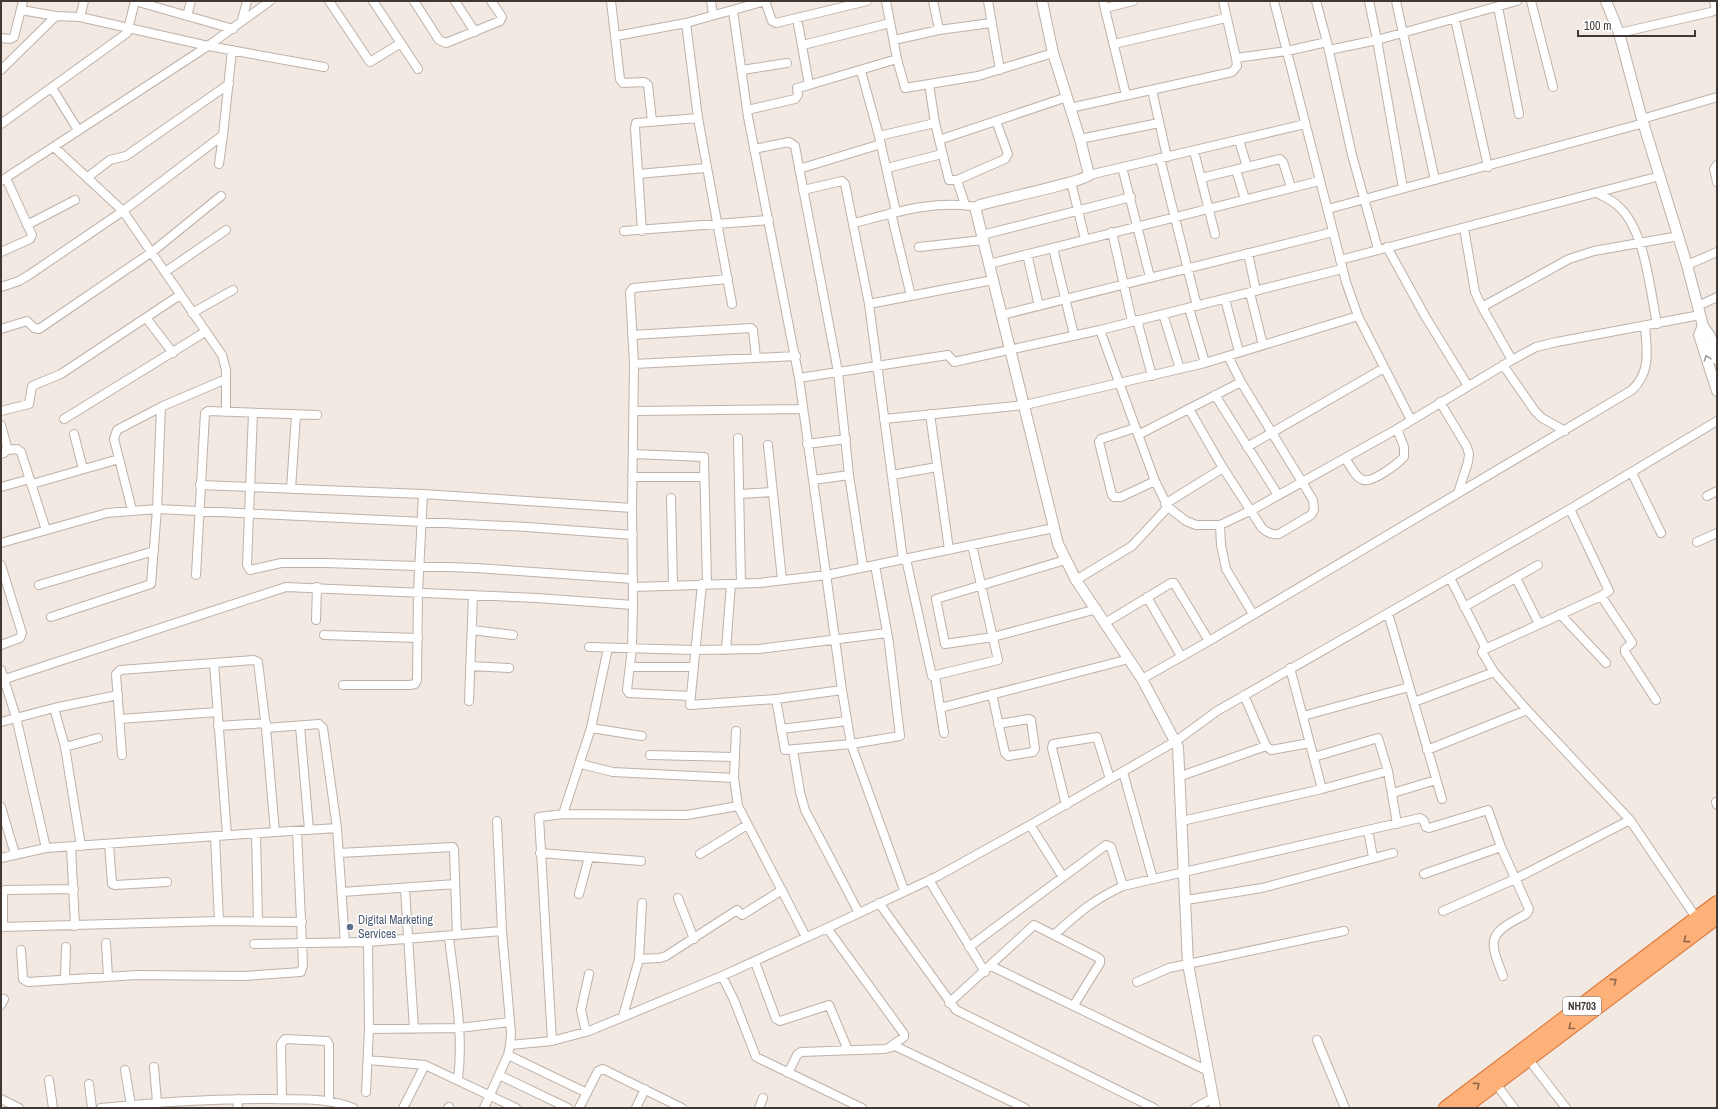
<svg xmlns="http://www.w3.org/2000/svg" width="1718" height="1109" font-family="'Archivo Narrow',sans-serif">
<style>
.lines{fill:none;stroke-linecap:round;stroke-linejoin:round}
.minor-casing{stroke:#bfb1a8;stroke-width:10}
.tertiary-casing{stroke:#bfb1a8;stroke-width:12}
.trunk-casing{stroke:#db7132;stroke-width:16}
.minor{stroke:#fff;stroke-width:8}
.tertiary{stroke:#fff;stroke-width:10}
.trunk{stroke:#fdb178;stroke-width:14}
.oneway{stroke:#a09c99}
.oneway2{stroke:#8d684f}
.service-dot{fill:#5c6f8a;stroke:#fff;stroke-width:1.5}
.labels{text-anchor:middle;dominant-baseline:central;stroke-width:3;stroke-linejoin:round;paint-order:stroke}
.shield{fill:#fff;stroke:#7b7470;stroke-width:1}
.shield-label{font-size:11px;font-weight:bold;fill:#423833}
.service-label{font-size:12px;fill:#4e5e75;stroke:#fff;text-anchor:start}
</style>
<rect width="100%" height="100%" fill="#f1e9e2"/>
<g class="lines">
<g class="minor-casing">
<path id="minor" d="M84 1 80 17 208 46 324 67
M135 1 233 29
M329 1 370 62 401 43
M373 1 418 69
M414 1 439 40 446 43 500 21 502 17 491 1
M455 1 475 32
M611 1 620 79 623 83 644 82 648 85 652 121
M711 1 713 15
M765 1 772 21 776 23 867 1
M886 1 897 59 905 88 978 76 1053 53
M933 1 939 30
M988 1 1000 70
M1103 1 1126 95
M1274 1 1346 282 1358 316 1411 420
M1316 1 1327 42 1352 155 1378 249
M1369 1 1377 40 1403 188
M1396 1 1435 180
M1531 1 1553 87
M1714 1 1716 9
M1498 7 1519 114
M1105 8 1133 1
M21 10 56 16
M733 11 748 117 799 378 842 690 851 744 904 890
M187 16 191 1
M797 18 809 85 897 59
M1455 19 1488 167
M242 20 247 1
M686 23 698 118 732 304
M1619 33 1711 12 1717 9
M616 36 686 23 765 1
M1 38 10 39 14 37 23 1
M894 40 939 30 991 23
M1114 44 1226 18
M803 45 890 23
M1329 50 1377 40 1517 1
M1236 58 1287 51 1327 42
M1 70 56 16 80 17
M742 70 787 63
M861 71 879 136 896 212
M929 84 935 123 949 180H957L1005 159 1008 154 996 121
M52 88 78 130
M1152 90 1167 157
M1070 108 1232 72 1237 66 1236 58 1223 1
M747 110 795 99 798 95 797 88 809 85
M1642 119 1717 97
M1 124 127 33 135 1
M879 136 935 123
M1080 139 1159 123
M939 140 1067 97
M1239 140 1247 167
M54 147 123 211 222 355 226 370V412
M754 149 789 142 795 146 838 372 849 475 863 567
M1194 151 1215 234
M1160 158 1197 306
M219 164 223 135 232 50
M1717 165 1714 169 1717 182
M1122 167 1150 277
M887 168 942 154
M799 169 881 144
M1236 170 1245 199
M638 174 706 168
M1089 175 1305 124
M88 177 110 160 126 156 229 84
M1201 178 1280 159 1283 162 1291 187
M957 180 965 205
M1 181 208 46 270 1
M1071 182 1085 239
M803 190 842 181 845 184 869 304 903 559
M1597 193C1604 197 1612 200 1618 206 1645 229 1650 290 1657 324
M1328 209 1644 123
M891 213 911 296
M854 223C893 213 936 199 977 207
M27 225 75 200
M1464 228 1475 292 1482 307 1512 360
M624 231 769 220
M642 231 635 128 636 123 698 118
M1112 232 1132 321
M982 235 1131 197
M919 247 983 240
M1387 247 1425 316 1468 386
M1053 248 1074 335
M1 252 30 239 32 235 6 178
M1248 253 1256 291
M1027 254 1039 306
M1340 260 1660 176
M989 264 1319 181
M1687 265 1717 252
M165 272 226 230
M1 287 19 281 29 275 123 211 223 135
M1250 293 1263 345
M1225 299 1239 352
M869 304 993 280
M1698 306 1717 297
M1482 307 1569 259 1594 251 1679 236
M1189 308 1205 363
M192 313 233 290
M1163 314 1180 369
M1002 315 1333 232
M147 319 173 353
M1137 320 1152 376
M1 329 27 321 34 328 39 329 152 252 221 196
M1100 330 1342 269
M632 335 751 328 753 330 756 358
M634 364 796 356
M1503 365 1535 411 1542 418 1565 431
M799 378 948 355 954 362 1100 330 1155 481 1168 507 1186 521 1196 525H1220L1252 510 1397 429 1512 360 1536 347 1557 342 1700 315
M1215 395 1278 495
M1440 402 1467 447 1469 454 1468 462 1458 493
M1189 409 1223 468 1262 528C1268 533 1272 535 1279 534L1311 515 1314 510 1313 500 1241 382 1228 356
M1 411 29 404 32 386 61 374 180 295
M634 411 803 409
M253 413 247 565 250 570 281 563H326L476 568 633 579
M930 414 949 550
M64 419 205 332
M884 419 1025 405 1205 363 1358 316
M1 425 7 447 4 453 1 454
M1135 428 1101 439 1099 442 1112 495 1114 497H1121L1155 481
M74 434 83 469
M1138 435 1241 382
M738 438 741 584
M807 444 846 439
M768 445 782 580
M1247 447 1384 368
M7 450 17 449 21 452 46 530
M633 454 704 457 707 584
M1345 458C1350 465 1355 477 1363 480 1373 483 1397 464 1404 457V447L1397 429
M1632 473 1661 533
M892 475 937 467
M632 477H704
M813 480 849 475
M32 484 119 459
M200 485 423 494 632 508
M1 487 30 479
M291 489 296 415
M740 494 772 492
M1707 496 1717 491
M671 498 673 585
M1165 504 1223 468
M1570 509 1609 591 1601 596 1483 650 1482 652 1494 672 1527 710 1630 820 1699 922
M132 510 114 439 117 430 163 406 226 379
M1220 525 1221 545 1226 569 1253 614
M1697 542 1717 533
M1 543 107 513 157 509 527 527 633 535
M906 559 932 676 998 660 972 545
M1065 560 936 599 945 644 993 637 1097 609
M1 565 22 633 20 638 1 645
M196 575 205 413 208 411 317 415
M1450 578 1486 649
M1516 578 1539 624
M1076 580 1132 546 1168 507
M702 584 690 705 776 699 842 690
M39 585 154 551
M633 587 759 583 827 575 1054 528
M1601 596 1631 641 1632 643 1625 649V652L1656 700
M1147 597 1181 656
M1464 607 1538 565
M1388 613 1442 799
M1560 614 1606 663
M51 617 151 584 157 509 161 407
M316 620 317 587
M1105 623 1171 583H1174L1209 641
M472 630 513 635
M324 635 418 638
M589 647 694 650 759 649 887 633
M726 650 731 584
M214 663 227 835
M470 666 509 668
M630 667H692
M1290 668 1322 789
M1 670 16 717 46 848
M935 676 944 733
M5 679 286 587 537 598 633 605
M1142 679 1209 641 1632 390C1651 372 1647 351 1645 326
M343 685H410L415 684 417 680 418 592 423 494
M992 694 1005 753 1008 756 1033 752 1035 749 1031 720 1029 719 998 724
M690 696 629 693 627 690 632 648 633 605 632 508 634 364 630 292 633 288 728 279
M776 699 785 750 851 744 900 736 889 643 875 565
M469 701 473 595
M1414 702 1494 672
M54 708 65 747 81 846
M940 708 1129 659
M1303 716 1409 687
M120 719 217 712
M1 722 54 708 118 695
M218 726 266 723
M300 726 309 830
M266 728 319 724 323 728 337 828 345 943
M591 728 642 736
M781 729 847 721
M736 731 734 778 738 806 806 937
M1266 746 1271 750 1310 743
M65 747 98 738
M793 750 800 792 805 810 859 913
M1427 750 1527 710
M650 755 734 757
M1314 757 1378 738 1388 771
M581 764 613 772 734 778
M1123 772 1153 879
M1181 776 1266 746 1244 695
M1393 793 1436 780
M1716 802 1717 805
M1066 805 1052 748 1053 744 1097 737 1110 779
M1 807 15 854
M563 814 591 728 608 648
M497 821 502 931 511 1033 510 1045
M1182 821 1322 789 1388 771 1397 824
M1030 825 1063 877
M1368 830 1373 857
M275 832 337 828
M256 833 258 922
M215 837 219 921
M109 844 112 884 115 885 167 882
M71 847 75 926
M339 853 453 847 454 850 457 935
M540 853 641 861
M700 854 747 825
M1 858 46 848 275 832 266 728 258 662 254 660 120 670 116 674 122 755
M1424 874 1501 847
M929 880 985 972
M405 889 414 1029
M342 892 455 884
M579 894 589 857
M678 898 694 939
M1186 900 1262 888 1393 853
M879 903 956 1010 1154 1108
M1443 911 1515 879 1630 820
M1 927 219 921 302 922
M3 927V894L5 890 74 889
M827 928 904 1034V1037L891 1046
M1054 935C1078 913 1093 900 1123 886L1420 818 1424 821 1426 827 1429 828 1488 810 1501 847 1529 909C1528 914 1525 915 1521 917 1486 935 1490 942 1503 976
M449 937C454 984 464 1032 458 1079
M106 943 108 977
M254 944 368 942 502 931
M969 947 1106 845 1111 847 1123 886
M21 950 23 979 28 982 137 975 245 976 301 972 303 965 297 831
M639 959 660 958 666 956 737 910 742 915 782 890
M755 962 776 1019 780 1021 829 1005 848 1050
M991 966 1208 1071
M722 976 734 1000 756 1057 862 1108
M65 979 66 947
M1137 982 1169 968 1344 931
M949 1003 1034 925 1097 957 1100 959V963L1074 1005
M1 1005 4 999
M623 1016 639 959 642 903
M369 1029 459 1028 510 1022
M586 1032 581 1010 589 974
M1317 1040 1345 1108
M552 1041 539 817 563 814 687 815 738 806
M508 1055 587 1093
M368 1060 425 1065 516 1108
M1529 1060 1566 1108
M154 1067 157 1102
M125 1070 131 1105
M788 1073 797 1055 801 1052 885 1049 895 1046 1025 1108
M499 1075 568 1108
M49 1080 53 1108
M89 1084 92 1108
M1496 1084 1514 1108
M366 1092 369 1029 368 942
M1 1099 19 1108
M237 1099 238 1108
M282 1099 281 1044 285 1039 327 1041 329 1045V1100
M101 1108C158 1102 214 1099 272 1099 300 1100 326 1097 353 1108
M403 1108 425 1065
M448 1108 449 1107
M484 1108 508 1055 510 1045 552 1041 589 1031 722 976 827 928 938 876 1030 825 1176 741 1217 711 1570 509 1717 421
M579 1108 598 1071 603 1069 682 1108
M636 1108 645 1089
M759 1108 763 1098
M1195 1108 1213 1098"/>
</g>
<g class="tertiary-casing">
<path id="tertiary" d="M1042 1 1053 53 1080 139 1089 175C1083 182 996 200 980 205L977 207 976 211 1058 544 1076 580 1142 679 1178 747 1188 964 1215 1108
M1606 1 1619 33 1642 119 1687 265 1703 326 1710 336 1717 359
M1703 326 1699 335 1717 391"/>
</g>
<g class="trunk-casing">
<path id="trunk" d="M1446 1108 1717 903
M1463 1108 1717 917"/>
</g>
<use href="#minor" class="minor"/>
<use href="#tertiary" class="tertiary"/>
<use href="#trunk" class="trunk"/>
</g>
<defs><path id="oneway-chevron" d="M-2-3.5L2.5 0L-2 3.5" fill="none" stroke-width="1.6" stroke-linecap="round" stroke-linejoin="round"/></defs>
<use class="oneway" href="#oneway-chevron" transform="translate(1707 358) rotate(-108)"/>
<g class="oneway2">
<use href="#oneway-chevron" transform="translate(1686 940) rotate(143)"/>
<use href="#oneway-chevron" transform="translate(1614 981) rotate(-37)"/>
<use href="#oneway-chevron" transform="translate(1571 1027) rotate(142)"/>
<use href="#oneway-chevron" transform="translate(1477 1085) rotate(-37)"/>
</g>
<circle class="service-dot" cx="350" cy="927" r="4"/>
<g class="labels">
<rect class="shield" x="1563" y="997" width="38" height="18" rx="3"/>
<g class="shield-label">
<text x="1582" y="1006">NH703</text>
</g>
<g class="service-label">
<text x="358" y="920">Digital Marketing<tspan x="358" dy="14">Services</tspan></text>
</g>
</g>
<rect width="1718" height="1109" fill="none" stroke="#423833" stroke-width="4"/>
<path d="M1578 30v6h117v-6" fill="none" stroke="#423833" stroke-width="2"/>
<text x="1584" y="30" font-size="12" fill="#423833" stroke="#ffffff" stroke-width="3" paint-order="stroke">100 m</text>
</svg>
